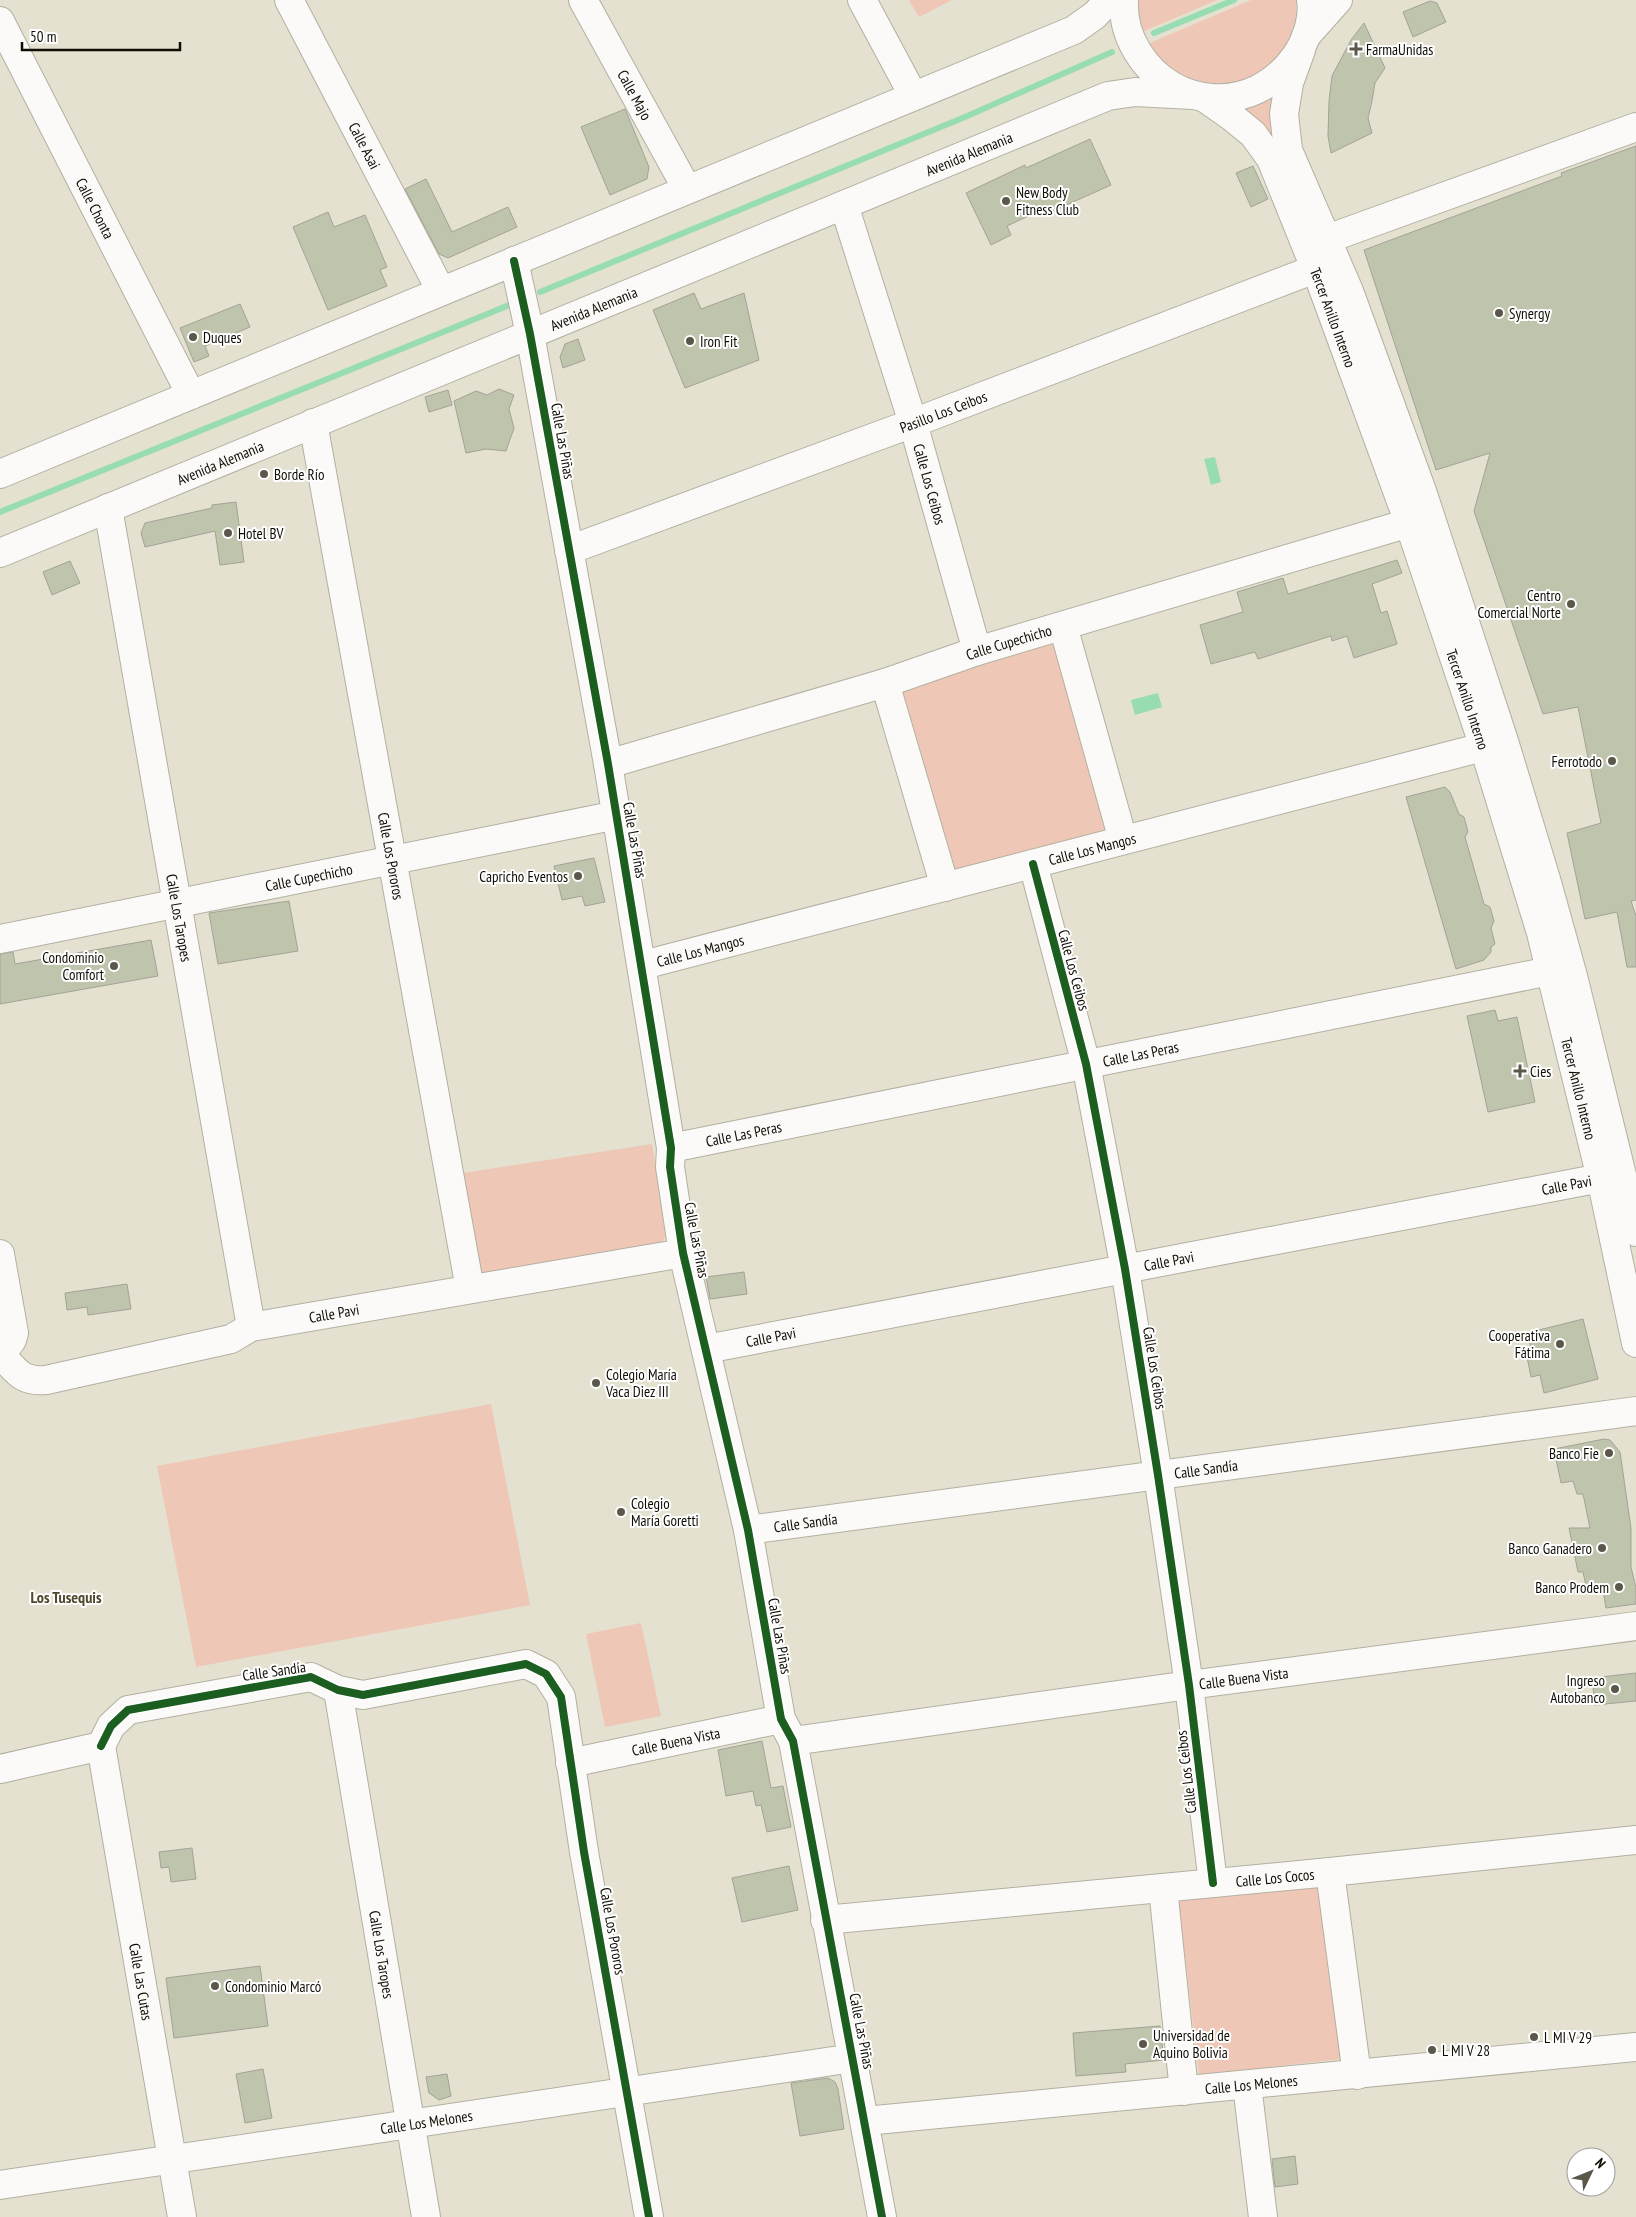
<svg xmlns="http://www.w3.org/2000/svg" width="1636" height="2217" font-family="'PT Sans Narrow',sans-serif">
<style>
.green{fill:#eec7b6}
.water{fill:#98dcb3}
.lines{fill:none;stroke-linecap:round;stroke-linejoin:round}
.stream{stroke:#98dcb3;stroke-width:6}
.building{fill:#bfc4ad;stroke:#a2a396}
.minor-casing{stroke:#b3b0a2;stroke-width:30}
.major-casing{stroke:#b3b0a2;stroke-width:30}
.minor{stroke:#fbfaf8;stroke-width:28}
.major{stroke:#fbfaf8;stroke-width:28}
.cycleway-casing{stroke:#fff;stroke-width:11}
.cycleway{stroke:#1b5e20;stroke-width:8}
.poi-dot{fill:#5b574b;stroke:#fff;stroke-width:2}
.labels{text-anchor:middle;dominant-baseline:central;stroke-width:4;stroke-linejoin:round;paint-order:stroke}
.poi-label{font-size:15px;fill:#100d04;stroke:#fff;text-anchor:start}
.street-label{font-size:15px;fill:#100d04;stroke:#fff}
.neighbourhood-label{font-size:16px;font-weight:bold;fill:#4e482c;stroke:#fff}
</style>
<rect width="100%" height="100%" fill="#e5e1d0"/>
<path class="green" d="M909 0H952L919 17Z
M1137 0H1217L1142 32 1135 13Z
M1251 0H1296V17L1286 49 1268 69 1244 82 1202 88 1170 72 1145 45Z
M1273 91V140L1237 105Z
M1057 642 1114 833 952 882 895 690Z
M652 1144 667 1234 661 1244 486 1277 479 1269 463 1173Z
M491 1404 530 1605 196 1667 157 1466Z
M641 1623 661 1716 605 1727 586 1634Z
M1320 1880 1341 2059 1199 2075 1178 1896Z"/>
<path class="water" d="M1215 457 1221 482 1211 485 1204 459Z
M1158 693 1162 707 1135 715 1131 700Z"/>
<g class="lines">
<path class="stream" d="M1154 33 1234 0
M540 292 965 117 1112 52
M0 512 512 304"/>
</g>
<path class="building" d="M1430 1 1437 3 1446 22 1413 37 1403 12Z
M1364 23 1385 68 1375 83 1372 101 1368 118 1372 133 1331 153 1328 136 1329 101 1332 76 1351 40Z
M625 109 649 167 647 179 610 195 581 127Z
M1090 139 1111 185 1053 211 1050 206 1007 226 1011 235 991 245 966 193 1025 165 1026 168Z
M1636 146V900L1631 901 1636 916V967H1627L1617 912 1585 919 1567 833 1601 823 1578 707 1543 714 1474 511 1490 453 1436 470 1364 250 1562 176 1561 173Z
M1253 166 1268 199 1251 207 1236 173Z
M426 179 452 232 508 207 517 227 448 258 439 254 405 189Z
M328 212 334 227 365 215 387 267 380 270 387 286 328 310 293 227Z
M694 293 701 309 744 293 759 360 685 388 653 310Z
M240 304 250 327 205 346 209 356 194 362 180 328Z
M578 339 585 360 563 368 560 357 565 344Z
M499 389 514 395 509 409 514 428 506 451 486 449 466 453 454 401 476 391 487 395Z
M448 390 452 405 429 412 425 397Z
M236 502 244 562 220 565 215 531 145 547 141 533 145 523 212 508V505Z
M1397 560 1402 573 1372 584 1381 613 1387 611 1397 644 1354 658 1347 636 1332 641 1331 636 1258 659 1255 652 1211 664 1200 625 1243 612 1237 592 1283 578 1288 594Z
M70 561 80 583 52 595 43 572Z
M1445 787 1450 792 1459 814 1464 817 1468 832 1465 837 1484 904 1490 907 1494 921 1491 928 1495 944 1491 947V952L1484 960 1456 969 1406 797Z
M594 858 605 902 585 906 582 896 562 900 554 866Z
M289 901 298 951 218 964 209 913Z
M151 940 158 976 0 1004V954L13 952 15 964Z
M1495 1010 1498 1021 1517 1017 1535 1102 1488 1112 1467 1016Z
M744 1272 747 1294 710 1299 706 1277Z
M127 1284 131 1309 88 1315 87 1307 67 1310 65 1293Z
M1583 1319 1598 1379 1544 1393 1540 1375 1531 1377 1527 1357 1533 1356 1527 1333Z
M1604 1439 1610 1440 1620 1452 1631 1528V1567L1636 1588V1604L1606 1608 1602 1584 1586 1586 1583 1572H1578L1569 1528H1590L1583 1494H1577L1573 1481 1561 1483 1554 1449Z
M1636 1673V1701L1595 1705 1592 1678Z
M762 1741 771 1788 783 1786 791 1827 767 1832 761 1805 756 1806 753 1791 726 1796 718 1750Z
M192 1848 196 1879 171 1882 169 1867 161 1868 159 1852Z
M789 1866 798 1910 742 1922 732 1878Z
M260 1966 268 2026 174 2038 166 1978Z
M1160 2026 1164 2060 1125 2064 1126 2072 1076 2076 1073 2033Z
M263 2069 272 2118 245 2123 236 2074Z
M447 2074 451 2096 439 2100 429 2093 426 2077Z
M828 2078 835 2082 838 2089 844 2129 800 2136 791 2083Z
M1295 2156 1298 2184 1275 2187 1272 2159Z"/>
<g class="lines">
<g class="minor-casing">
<g id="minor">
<path id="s1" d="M289 0 441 291"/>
<path id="s2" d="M583 0 687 189"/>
<path d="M862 0 913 95"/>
<path id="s3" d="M0 21 191 395"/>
<path id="s4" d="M844 205 913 423 977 651"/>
<path d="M1327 239 1636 127"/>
<path d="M514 261 530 334 608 764 671 1148 670 1167 683 1253 748 1530 781 1719 793 1741 882 2217"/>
<path id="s5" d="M313 423 470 1289"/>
<path id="s6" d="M108 508 251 1327"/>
<path id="s7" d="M569 550 913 423 1315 269"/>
<path d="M1063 626 1123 840"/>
<path d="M885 683 945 887"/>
<path id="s8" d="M608 764 885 683 977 651 1409 523"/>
<path d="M1033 864 1086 1064 1125 1269 1158 1475 1189 1685 1213 1883"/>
<path id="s9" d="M0 939 617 815"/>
<path id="s10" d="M643 965 1483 747"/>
<path id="s11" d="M671 1148 1550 971"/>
<path d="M0 1254 14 1333 12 1340 1 1354"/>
<path id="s12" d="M706 1349 1601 1178"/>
<path id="s13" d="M1 1354C16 1371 21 1382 46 1380L231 1339 251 1327 683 1253"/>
<path id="s14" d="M748 1530 1636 1411"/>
<path id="s15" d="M338 1690 426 2217"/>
<path id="s16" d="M793 1741 1189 1685 1636 1626"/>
<path d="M101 1746 111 1726 128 1710 311 1677 338 1690 363 1695 526 1664 546 1674 561 1697 584 1852 649 2217"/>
<path id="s17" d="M101 1746 182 2217"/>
<path id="s18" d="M570 1763 781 1719"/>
<path d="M0 1769 101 1746"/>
<path d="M1330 1872 1357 2075"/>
<path d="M1163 1888 1184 2091"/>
<path id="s19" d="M825 1920 1330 1872 1636 1840"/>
<path d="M1247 2085 1263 2217"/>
<path id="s20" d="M865 2121 1636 2047"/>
<path id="s21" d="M0 2185 853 2058"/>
</g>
</g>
<g class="major-casing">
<g id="major">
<path d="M1124 0C1123 18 1128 36 1137 51 1173 111 1254 115 1295 57 1306 42 1314 18 1311 0"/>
<path d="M1306 36 1338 0"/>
<path d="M1301 50 1289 83 1284 114 1288 150 1349 291 1422 491 1504 741 1546 879 1573 976 1636 1232"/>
<path id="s22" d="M1205 98 1232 117 1253 134 1271 159 1321 283 1409 523 1483 744 1541 933 1601 1178 1636 1343"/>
<path d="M0 474 1074 30 1095 15 1109 0"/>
<path id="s23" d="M0 553 1108 96 1135 92 1193 95"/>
</g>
</g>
<use href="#minor" class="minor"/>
<use href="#major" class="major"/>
<g class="cycleway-casing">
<path id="cycleway" d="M514 261 530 334 608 764 671 1148 670 1167 683 1253 748 1530 781 1719 793 1741 882 2217
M1033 864 1086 1064 1125 1269 1158 1475 1189 1685 1213 1883
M101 1746 111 1726 128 1710 311 1677 338 1690 363 1695 526 1664 546 1674 561 1697 584 1852 649 2217"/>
</g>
<use href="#cycleway" class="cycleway"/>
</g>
<g class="poi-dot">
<path d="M1353.5 41.5h5v5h5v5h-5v5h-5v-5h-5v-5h5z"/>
<circle cx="1006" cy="201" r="5"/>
<circle cx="1499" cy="313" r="5"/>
<circle cx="193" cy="337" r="5"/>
<circle cx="690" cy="341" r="5"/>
<circle cx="264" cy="474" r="5"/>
<circle cx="228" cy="533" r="5"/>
<circle cx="1571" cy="604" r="5"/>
<circle cx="1612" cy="761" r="5"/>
<circle cx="578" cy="876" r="5"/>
<circle cx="114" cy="966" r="5"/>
<path d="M1517.5 1063.5h5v5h5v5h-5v5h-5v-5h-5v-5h5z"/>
<circle cx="1560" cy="1344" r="5"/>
<circle cx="596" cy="1383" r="5"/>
<circle cx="1609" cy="1453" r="5"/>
<circle cx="621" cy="1512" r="5"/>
<circle cx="1602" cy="1548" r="5"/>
<circle cx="1619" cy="1587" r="5"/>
<circle cx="1615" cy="1689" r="5"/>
<circle cx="215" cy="1986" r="5"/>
<circle cx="1534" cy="2037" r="5"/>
<circle cx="1143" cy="2044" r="5"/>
<circle cx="1432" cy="2050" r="5"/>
</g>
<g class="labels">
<g class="poi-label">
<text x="1366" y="49">FarmaUnidas</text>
<text x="1016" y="192">New Body<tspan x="1016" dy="17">Fitness Club</tspan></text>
<text x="1509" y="313">Synergy</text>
<text x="203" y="337">Duques</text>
<text x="700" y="341">Iron Fit</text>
<text x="274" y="474">Borde Río</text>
<text x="238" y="533">Hotel BV</text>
<text x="1561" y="595" text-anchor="end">Centro<tspan x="1561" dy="17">Comercial Norte</tspan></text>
<text x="1602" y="761" text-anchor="end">Ferrotodo</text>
<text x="568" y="876" text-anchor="end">Capricho Eventos</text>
<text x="104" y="957" text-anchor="end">Condominio<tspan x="104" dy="17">Comfort</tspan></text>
<text x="1530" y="1071">Cies</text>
<text x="1550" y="1335" text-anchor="end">Cooperativa<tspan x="1550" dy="17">Fátima</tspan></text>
<text x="606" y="1374">Colegio María<tspan x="606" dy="17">Vaca Diez III</tspan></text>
<text x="1599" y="1453" text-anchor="end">Banco Fie</text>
<text x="631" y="1503">Colegio<tspan x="631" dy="17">María Goretti</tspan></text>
<text x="1592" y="1548" text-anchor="end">Banco Ganadero</text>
<text x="1609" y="1587" text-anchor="end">Banco Prodem</text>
<text x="1605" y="1680" text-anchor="end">Ingreso<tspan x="1605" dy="17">Autobanco</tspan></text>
<text x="225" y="1986">Condominio Marcó</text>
<text x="1153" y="2035">Universidad de<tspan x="1153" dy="17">Aquino Bolivia</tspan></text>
<text x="1544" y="2037">L MI V 29</text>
<text x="1442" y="2050">L MI V 28</text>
</g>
<g class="street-label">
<text stroke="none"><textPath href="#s2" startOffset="108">Calle Majo</textPath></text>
<text stroke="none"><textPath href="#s1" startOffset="164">Calle Asai</textPath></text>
<text stroke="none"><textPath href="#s23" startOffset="1048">Avenida Alemania</textPath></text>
<text stroke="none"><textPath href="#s3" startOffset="210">Calle Chonta</textPath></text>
<text stroke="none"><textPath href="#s23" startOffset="642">Avenida Alemania</textPath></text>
<text stroke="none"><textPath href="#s22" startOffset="261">Tercer Anillo Interno</textPath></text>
<text stroke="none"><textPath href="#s7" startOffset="399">Pasillo Los Ceibos</textPath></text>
<text transform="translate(563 441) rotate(80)">Calle Las Piñas</text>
<text stroke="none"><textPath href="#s23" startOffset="238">Avenida Alemania</textPath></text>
<text stroke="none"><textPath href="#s4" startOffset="292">Calle Los Ceibos</textPath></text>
<text stroke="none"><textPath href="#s8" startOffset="419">Calle Cupechicho</textPath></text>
<text stroke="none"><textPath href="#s22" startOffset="666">Tercer Anillo Interno</textPath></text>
<text transform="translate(635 840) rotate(80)">Calle Las Piñas</text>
<text stroke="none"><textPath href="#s10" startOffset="464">Calle Los Mangos</textPath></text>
<text stroke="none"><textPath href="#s5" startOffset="440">Calle Los Pororos</textPath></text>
<text stroke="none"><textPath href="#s9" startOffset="315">Calle Cupechicho</textPath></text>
<text stroke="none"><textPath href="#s6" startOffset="416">Calle Los Taropes</textPath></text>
<text stroke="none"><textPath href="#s10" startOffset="59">Calle Los Mangos</textPath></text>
<text transform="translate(1074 970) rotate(75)">Calle Los Ceibos</text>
<text stroke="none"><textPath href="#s11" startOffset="479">Calle Las Peras</textPath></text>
<text stroke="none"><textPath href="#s22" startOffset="1071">Tercer Anillo Interno</textPath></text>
<text stroke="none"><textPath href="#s11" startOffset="74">Calle Las Peras</textPath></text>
<text stroke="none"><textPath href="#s12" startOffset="876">Calle Pavi</textPath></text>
<text transform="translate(697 1240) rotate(79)">Calle Las Piñas</text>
<text stroke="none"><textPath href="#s12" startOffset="471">Calle Pavi</textPath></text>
<text stroke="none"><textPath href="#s13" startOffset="352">Calle Pavi</textPath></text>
<text stroke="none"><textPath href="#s12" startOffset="66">Calle Pavi</textPath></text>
<text transform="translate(1155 1368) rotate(81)">Calle Los Ceibos</text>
<text stroke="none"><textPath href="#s14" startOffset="462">Calle Sandía</textPath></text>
<text stroke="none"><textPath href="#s14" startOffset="58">Calle Sandía</textPath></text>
<text transform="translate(780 1636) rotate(80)">Calle Las Piñas</text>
<text transform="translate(274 1671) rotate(-8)">Calle Sandía</text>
<text stroke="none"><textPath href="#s16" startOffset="455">Calle Buena Vista</textPath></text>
<text stroke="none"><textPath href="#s18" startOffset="108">Calle Buena Vista</textPath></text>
<text transform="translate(1186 1772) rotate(-97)">Calle Los Ceibos</text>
<text stroke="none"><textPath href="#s19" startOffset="452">Calle Los Cocos</textPath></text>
<text transform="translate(613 1931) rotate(80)">Calle Los Pororos</text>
<text stroke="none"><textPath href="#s15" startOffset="268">Calle Los Taropes</textPath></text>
<text stroke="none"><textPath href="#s17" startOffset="239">Calle Las Cutas</textPath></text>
<text transform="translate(862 2031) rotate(79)">Calle Las Piñas</text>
<text stroke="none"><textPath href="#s20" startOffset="388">Calle Los Melones</textPath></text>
<text stroke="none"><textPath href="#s21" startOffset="431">Calle Los Melones</textPath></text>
</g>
<g class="neighbourhood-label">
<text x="66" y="1597">Los Tusequis</text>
</g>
</g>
<g transform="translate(1591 2172) rotate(47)"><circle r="24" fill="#ffffff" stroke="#9f9e9b"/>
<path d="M0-4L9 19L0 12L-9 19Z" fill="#5b574b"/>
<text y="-8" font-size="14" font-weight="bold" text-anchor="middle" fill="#100d04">N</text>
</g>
<path d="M22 42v8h158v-8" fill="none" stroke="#100d04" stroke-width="2.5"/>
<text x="30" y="42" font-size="15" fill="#100d04" stroke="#ffffff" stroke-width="4" paint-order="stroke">50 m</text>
</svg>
